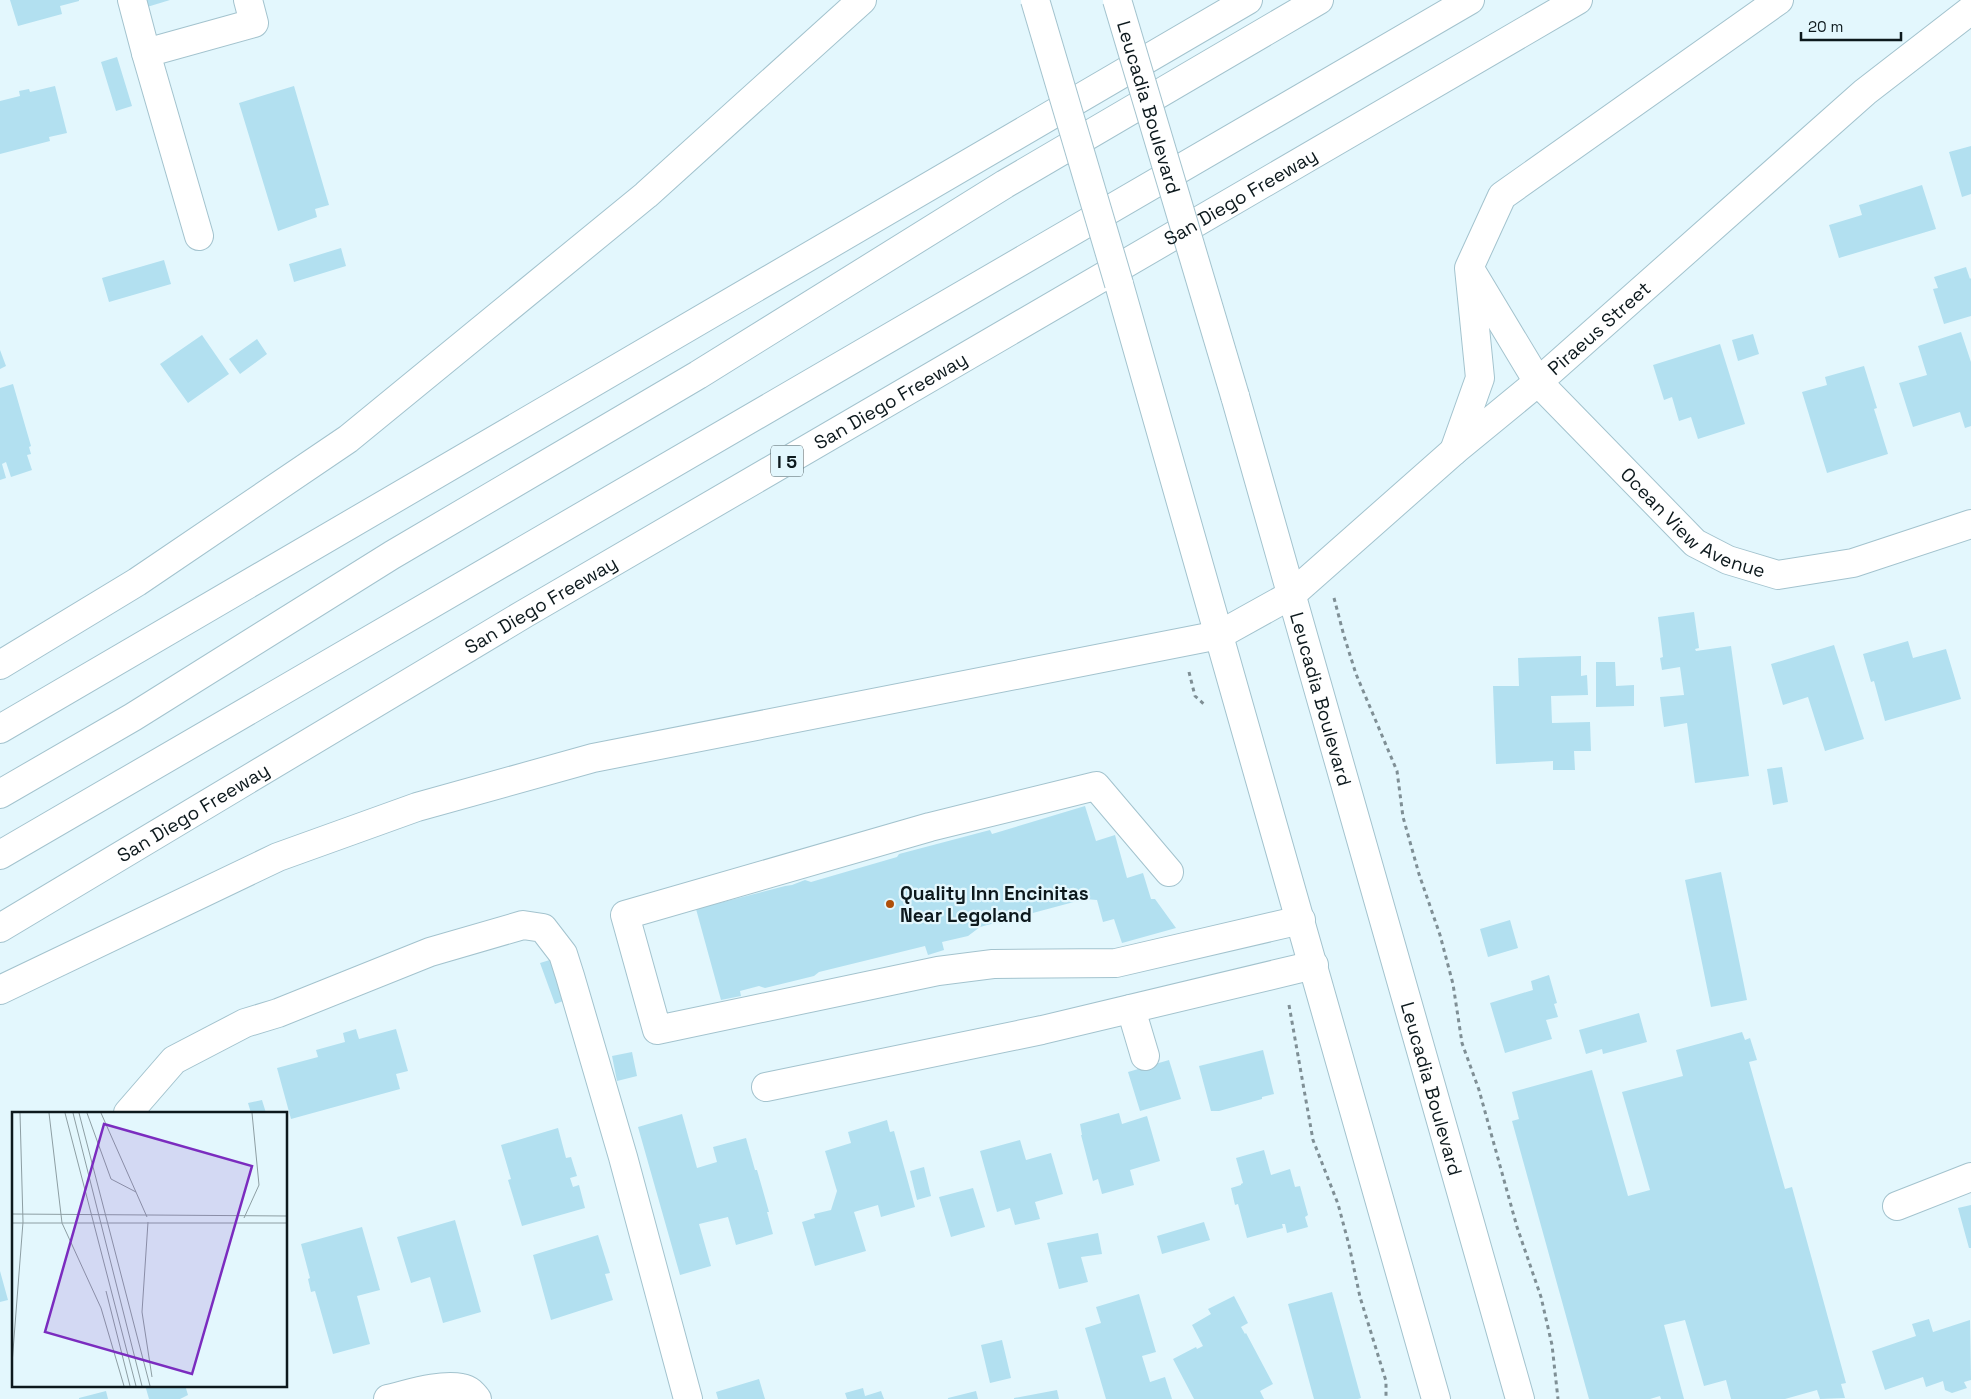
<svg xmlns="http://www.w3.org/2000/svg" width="1971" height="1399" font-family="'Space Grotesk',sans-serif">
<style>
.building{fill:#b2e0f0}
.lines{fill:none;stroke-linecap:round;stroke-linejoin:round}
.minor-casing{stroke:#a3c3ce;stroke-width:30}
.major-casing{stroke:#a3c3ce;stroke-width:30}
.highway-casing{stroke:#a3c3ce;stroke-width:30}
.path{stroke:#7f8f95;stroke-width:3;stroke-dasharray:4 4;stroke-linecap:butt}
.minor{stroke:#fff;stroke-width:28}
.major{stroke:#fff;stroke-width:28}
.highway{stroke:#fff;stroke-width:28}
.major-bridge-casing{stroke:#a3c3ce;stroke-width:30;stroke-linecap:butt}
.major-bridge{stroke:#fff;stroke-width:28}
.poi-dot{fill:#af4f09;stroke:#e3f7fd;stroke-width:2}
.labels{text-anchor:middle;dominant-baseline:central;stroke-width:4.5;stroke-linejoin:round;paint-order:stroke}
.shield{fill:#e3f7fd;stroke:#4d5c60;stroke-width:1}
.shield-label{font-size:18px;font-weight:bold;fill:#0d191d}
.street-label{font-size:19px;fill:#0d191d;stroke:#e3f7fd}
.poi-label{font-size:19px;font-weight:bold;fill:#0d191d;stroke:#e3f7fd;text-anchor:start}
.inset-road{fill:none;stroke:#8d9ea3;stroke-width:1}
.view{fill:#7b2cbf;fill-opacity:0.15;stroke:#7b2cbf;stroke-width:2.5}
.inset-edge{fill:none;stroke:#0d191d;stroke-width:2.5}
</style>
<rect width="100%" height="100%" fill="#e3f7fd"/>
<path class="building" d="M10 0H79V1L60 6 62 14 18 26Z
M145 0H170L147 7Z
M117 57 132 106 116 111 101 62Z
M55 86 67 133 49 137 50 141 0 154V101L20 96 19 91 29 89 30 92Z
M294 86 329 205 315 209 317 217 278 231 239 103Z
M1971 146V194L1962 197 1949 152Z
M1922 185 1936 229 1839 258 1829 225 1862 215 1859 205Z
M341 248 346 266 294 282 289 264Z
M164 260 171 284 109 302 102 278Z
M1966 267 1970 279 1971 278V316L1944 324 1933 289 1938 288 1934 277Z
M1961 332 1971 362V426L1965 428 1960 412 1913 427 1899 383 1927 375 1918 346Z
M1753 334 1759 354 1738 361 1732 340Z
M202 335 229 374 188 403 160 364Z
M257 339 267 354 240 374 229 359Z
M1720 344 1745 424 1698 439 1691 417 1679 421 1672 397 1664 400 1653 365Z
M0 350 6 366 0 369Z
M1864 366 1877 408 1874 409 1888 454 1827 473 1802 392 1827 385 1825 377Z
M13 384 31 446 29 447 31 454 27 455 32 470 11 477 6 462 2 464 6 478 0 480V388Z
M1694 612 1699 648 1695 649 1696 651 1731 646 1749 776 1695 783 1687 723 1664 727 1660 697 1684 695 1680 667 1662 670 1660 658 1663 657 1658 617Z
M1908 641 1913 658 1946 649 1961 699 1885 721 1874 681 1871 682 1863 654Z
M1834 645 1864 739 1825 751 1808 697 1783 705 1771 664Z
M1581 656V676L1587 675 1588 695 1551 696 1552 723 1590 722 1591 751H1574L1575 770H1553V761L1496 764 1493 686H1519L1518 658Z
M1596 662H1615L1616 686 1634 685V706L1596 707Z
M1782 767 1788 802 1773 805 1767 769Z
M1085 806 1096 841 1115 835 1127 878 1143 873 1151 899H1155L1176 928 1122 943 1114 919 1103 922 1097 900 1085 899 980 927 968 936 942 942 944 950 928 955 925 946 819 972 814 976 765 988 759 986 740 991 741 996 721 1000 696 909 785 886 792 885 805 880 811 882 897 857 899 854 990 830 992 834Z
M1721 872 1747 1000 1711 1007 1685 880Z
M1510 920 1518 948 1488 957 1480 929Z
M553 959 566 1000 555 1004 540 963Z
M1549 975 1557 1003 1554 1004 1558 1017 1546 1020 1552 1039 1505 1053 1490 1003 1533 990 1531 981Z
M1639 1013 1647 1042 1603 1054 1602 1049 1586 1054 1579 1030Z
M356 1029 359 1039 396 1029 408 1071 396 1074 400 1089 291 1119 277 1068 318 1057 316 1050 345 1042 343 1033Z
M1742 1032 1745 1040 1750 1038 1757 1060 1749 1062 1785 1189 1792 1187 1846 1383 1841 1384 1845 1398 1820 1399 1817 1390 1785 1399H1731L1726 1380 1704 1386 1685 1320 1664 1325 1684 1399H1661L1660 1396 1650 1399H1589L1512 1121 1519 1119 1512 1092 1592 1070 1628 1196 1650 1190 1622 1092 1683 1076 1676 1050Z
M1263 1050 1274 1094 1262 1097V1099L1219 1111H1211L1199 1066Z
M632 1052 637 1076 617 1081 612 1056Z
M1169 1060 1181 1099 1140 1111 1128 1072Z
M262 1100 266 1113H251L248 1103Z
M1119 1113 1122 1124 1147 1116 1160 1161 1130 1170 1134 1185 1102 1194 1098 1179 1093 1181 1081 1135H1082L1080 1124Z
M682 1114 697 1168 717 1162 713 1147 746 1138 755 1170H757L769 1212H767L773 1234 736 1245 728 1217 699 1224 711 1266 680 1275 638 1127Z
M887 1120 890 1132 894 1131 915 1207 881 1217 878 1205 854 1212 866 1251 815 1266 802 1222 815 1218 814 1214 831 1210 837 1191 825 1151 851 1143 848 1132Z
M558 1128 566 1158 571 1157 577 1176 570 1178 573 1187 579 1185 585 1208 522 1226 508 1180 511 1179 501 1145Z
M1020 1140 1026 1160 1051 1153 1063 1194 1035 1202 1040 1219 1015 1225 1010 1208 997 1212 980 1151Z
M1264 1150 1271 1175 1290 1169 1295 1187 1300 1186 1308 1215 1305 1217 1308 1227 1287 1233 1285 1224H1282L1283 1228 1247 1238 1238 1204 1235 1205 1231 1188 1241 1185V1184L1243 1183 1236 1158Z
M924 1167 931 1196 917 1200 910 1171Z
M973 1188 985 1227 951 1237 939 1197Z
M1971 1205V1248H1969L1958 1208Z
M455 1220 481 1312 443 1323 430 1277 411 1283 397 1237Z
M1204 1222 1210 1240 1162 1254 1157 1236Z
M362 1227 380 1290 357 1296 370 1344 333 1354 315 1291 311 1292 308 1279 310 1278 301 1244Z
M1098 1233 1102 1254 1081 1257 1088 1282 1059 1289 1047 1243Z
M598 1235 610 1273 605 1274 613 1300 551 1320 533 1255Z
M0 1271 8 1300 0 1302Z
M1332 1292 1361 1398 1358 1399H1314L1288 1304Z
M1139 1294 1156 1352 1142 1356 1150 1382 1165 1377 1172 1399H1106L1085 1328 1101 1323 1096 1307Z
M1234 1296 1248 1323 1241 1327 1245 1334 1246 1333 1273 1384 1260 1391 1264 1399H1194L1173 1359 1196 1347 1197 1349 1203 1346 1192 1325 1211 1314 1208 1309Z
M1929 1319 1933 1332 1970 1320 1971 1380 1964 1382 1967 1388 1952 1393 1945 1390 1943 1381 1926 1387 1923 1377 1885 1390 1872 1351 1916 1336 1912 1324Z
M1002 1340 1011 1378 990 1383 981 1345Z
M759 1379 765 1399H718L716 1392Z
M145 1385H185L188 1395 180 1399H149Z
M863 1388 865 1396 881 1391 884 1399H847L845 1393Z
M1057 1390 1059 1399H1014V1398Z
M106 1391 108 1399H79V1398Z
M976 1391 978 1399H948V1398Z"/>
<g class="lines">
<g class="minor-casing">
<g id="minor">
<path d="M132 0 146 53 254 23 248 0"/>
<path d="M146 53 199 236"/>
<path id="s1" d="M1538 382 1695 543 1728 560 1778 575 1853 563 1971 524"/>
<path d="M1169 872 1096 786 930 827 625 915 657 1030 938 971 993 964 1116 963 1301 920"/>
<path d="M1131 1009 1145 1056"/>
<path d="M766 1087 1042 1030 1314 965"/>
<path d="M128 1113 174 1060 245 1023 278 1013 430 952 523 925 543 928 563 954 570 976 623 1157 688 1399"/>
<path d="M1897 1206 1971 1177"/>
<path d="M388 1399C410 1394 438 1384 462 1388 469 1389 473 1394 477 1399"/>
</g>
</g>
<g class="major-casing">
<g id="major">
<path d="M1119 284 1436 1399"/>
<path id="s2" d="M1235 396 1520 1399"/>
<path id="s3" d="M1219 635 1291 595 1454 451 1538 382 1865 92 1971 10"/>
</g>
</g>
<g class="highway-casing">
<g id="highway">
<path d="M1473 274 1538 382"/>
<path d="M1454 451 1480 378 1469 268 1502 196 1779 0"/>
<path d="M0 665 137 582 348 439 646 195 862 0"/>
<path d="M0 729 1248 0"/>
<path d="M0 794 133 717 392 555 698 375 1005 184 1319 0"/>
<path d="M0 855 1470 0"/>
<path id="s4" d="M0 928 524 614 1578 0"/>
<path d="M0 990 278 857 417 807 593 758 1219 635"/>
</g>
</g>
<path class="path" d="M1334 598 1344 636 1356 674 1397 771 1403 817 1419 874 1440 935 1453 984 1462 1043 1479 1090 1517 1227 1541 1297 1552 1345 1558 1399
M1189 672 1195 696 1205 705
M1289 1005 1313 1140 1338 1204 1349 1245 1360 1297 1386 1381V1399"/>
<use href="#minor" class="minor"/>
<use href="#major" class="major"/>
<use href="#highway" class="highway"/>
<g class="major-bridge-casing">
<g id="major-bridge">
<path d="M1035 0 1119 284"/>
<path id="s5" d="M1117 0 1235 396"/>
</g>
</g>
<use href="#major-bridge" class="major-bridge"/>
</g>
<circle class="poi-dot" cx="890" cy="904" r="5"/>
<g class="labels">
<rect class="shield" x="771" y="445.5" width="32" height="31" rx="4"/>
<g class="shield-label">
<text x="787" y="461">I 5</text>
</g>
<g class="street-label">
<text stroke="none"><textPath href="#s5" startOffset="112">Leucadia Boulevard</textPath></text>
<text stroke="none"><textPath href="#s4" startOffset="1440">San Diego Freeway</textPath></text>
<text stroke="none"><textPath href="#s3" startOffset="490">Piraeus Street</textPath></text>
<text stroke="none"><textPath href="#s4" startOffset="1035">San Diego Freeway</textPath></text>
<text stroke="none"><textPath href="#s1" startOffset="212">Ocean View Avenue</textPath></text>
<text stroke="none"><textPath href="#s4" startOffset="630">San Diego Freeway</textPath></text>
<text stroke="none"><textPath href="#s2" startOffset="315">Leucadia Boulevard</textPath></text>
<text stroke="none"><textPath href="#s4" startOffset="225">San Diego Freeway</textPath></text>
<text stroke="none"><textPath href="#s2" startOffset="720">Leucadia Boulevard</textPath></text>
</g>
<g class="poi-label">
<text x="900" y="893">Quality Inn Encinitas<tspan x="900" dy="22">Near Legoland</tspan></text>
</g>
</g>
<g transform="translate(12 1112)">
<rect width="275" height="275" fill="#e3f7fd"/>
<path class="inset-road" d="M37 1 50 111 89 196 112 274M53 1 124 274M61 1 130 274M67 1 138 274M75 1 99 67 124 80M89 1 135 105M0 102 275 104M232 106 247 73 240 1M136 110 130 200 140 265M0 111H275M94 179 118 274M0 252 11 110 8 1"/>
<path class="view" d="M92 12 240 54 180 262 33 220Z"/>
<rect width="275" height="275" class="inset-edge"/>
</g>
<path d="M1801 32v8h100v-8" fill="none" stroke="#0d191d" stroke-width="2.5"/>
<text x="1808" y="32" font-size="15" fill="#0d191d" stroke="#e3f7fd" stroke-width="4" paint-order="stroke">20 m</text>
</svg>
